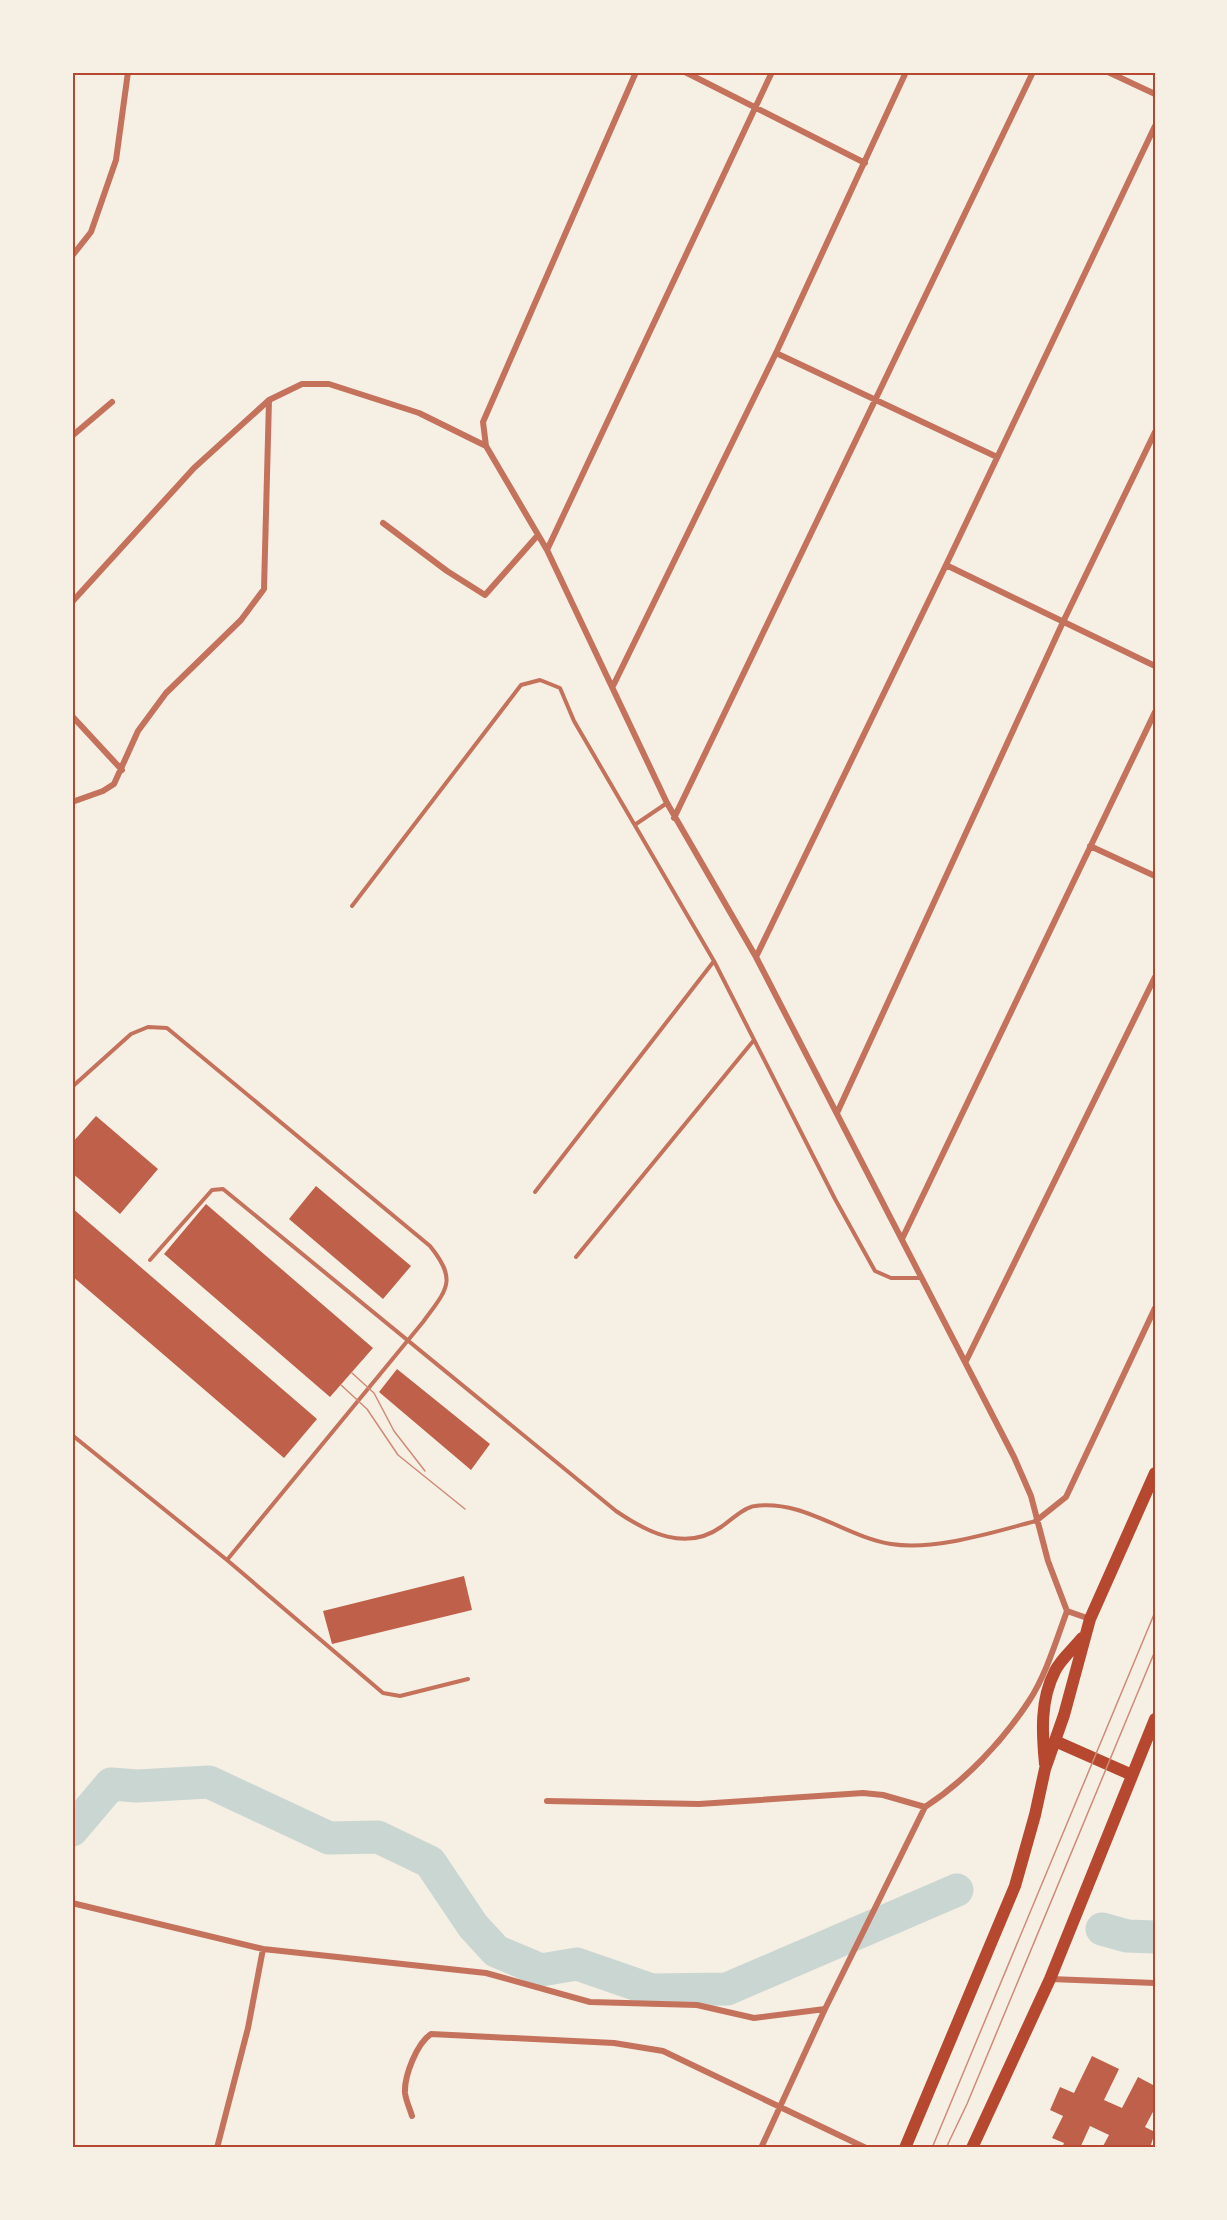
<svg xmlns="http://www.w3.org/2000/svg" width="1227" height="2220" font-family="'PT Sans Narrow',sans-serif">
<style>
.lines{fill:none;stroke-linecap:round;stroke-linejoin:round}
.river{stroke:#c9d6d2;stroke-width:33}
.building{fill:#bf614a}
.service{stroke:#c5725c;stroke-width:4}
.minor{stroke:#c5725c;stroke-width:6}
.primary{stroke:#b5482f;stroke-width:12}
.tram{stroke:#cf8b77;stroke-width:1.5}
.neatline{fill:none;stroke:#b5482f;stroke-width:2}
</style>
<rect width="100%" height="100%" fill="#f6efe4"/>
<g class="lines">
<path class="river" d="M72 1830 111 1784 137 1786 209 1782 329 1838 378 1837 430 1862 473 1926 496 1951 541 1970 577 1964 652 1990 727 1989 957 1890
M1102 1929 1127 1936 1155 1937"/>
</g>
<path class="building" d="M96 1116 158 1169 120 1214 72 1173V1143Z
M316 1186 411 1266 383 1299 289 1219Z
M206 1204 373 1348 330 1397 164 1254Z
M72 1208 317 1419 284 1458 72 1276Z
M397 1369 490 1444 471 1470 379 1392Z
M464 1576 472 1610 332 1644 323 1611Z
M1092 2056 1119 2069 1104 2100 1122 2108 1138 2077 1155 2086V2108L1145 2127 1155 2132 1150 2148H1102L1109 2135 1090 2126 1080 2148H1062L1064 2143 1052 2138 1063 2116 1050 2110 1060 2087 1074 2093Z"/>
<g class="lines">
<path class="service" d="M636 824 667 803
M352 906 521 685 540 680 560 688 574 721 714 961 835 1199 875 1271 891 1278H922
M72 1087 131 1034 148 1027 167 1028 430 1246C458 1281 447 1289 423 1322L227 1560
M535 1192 714 961
M576 1257 754 1040
M150 1260 212 1190 223 1189 616 1511C648 1533 686 1552 721 1527 730 1521 744 1507 755 1506 803 1499 846 1537 891 1544 936 1551 993 1532 1036 1521
M72 1435 227 1560 383 1693 400 1696 468 1679"/>
<path class="minor" d="M636 72 483 422 486 446 547 550 667 803 756 957 1014 1457 1031 1496 1048 1561 1067 1611
M685 72 865 163
M1108 72 1155 94
M72 256 91 232 116 160 128 72
M776 353 997 457
M72 436 112 402
M383 523 447 571 485 595 538 535
M547 550 772 72
M946 565 1155 666
M72 602 194 468 269 400 302 384H329L419 413 486 446
M613 686 776 353 906 72
M72 716 122 770
M72 802 103 791 114 784 138 731 166 693 241 620 264 589 269 400
M674 818 1033 72
M1090 846 1155 876
M756 957 946 565 1155 126
M837 1113 1063 622 1155 432
M902 1239 1155 712
M966 1361 1155 977
M1036 1521 1066 1497 1155 1308
M547 1801 699 1804 863 1793 883 1795 925 1807
M72 1903 263 1949 486 1973 590 2002 697 2005 754 2018 825 2009
M1050 1979 1155 1983
M412 2116C410 2109 406 2101 405 2093 404 2076 417 2043 431 2034L614 2043 663 2051 866 2148
M217 2148 248 2028 263 1949
M761 2148 825 2009 925 1807C965 1781 1002 1742 1029 1701 1046 1675 1056 1641 1067 1611L1090 1619"/>
<path class="primary" d="M1055 1741 1132 1775
M1045 1764C1042 1733 1040 1700 1055 1671 1061 1659 1074 1648 1082 1638
M905 2148 1015 1886 1035 1815 1045 1769 1064 1715 1090 1619 1155 1473
M972 2148 1050 1979 1155 1719"/>
<path class="tram" d="M352 1373 374 1393 394 1431 425 1471
M341 1385 367 1409 398 1455 465 1509
M932 2148 1155 1612
M946 2148 967 2104 1155 1651"/>
</g>
<rect width="1227" height="2220" fill="none" stroke="#f6efe4" stroke-width="147"/>
<rect x="74" y="74" width="1080" height="2072" class="neatline"/>
</svg>
